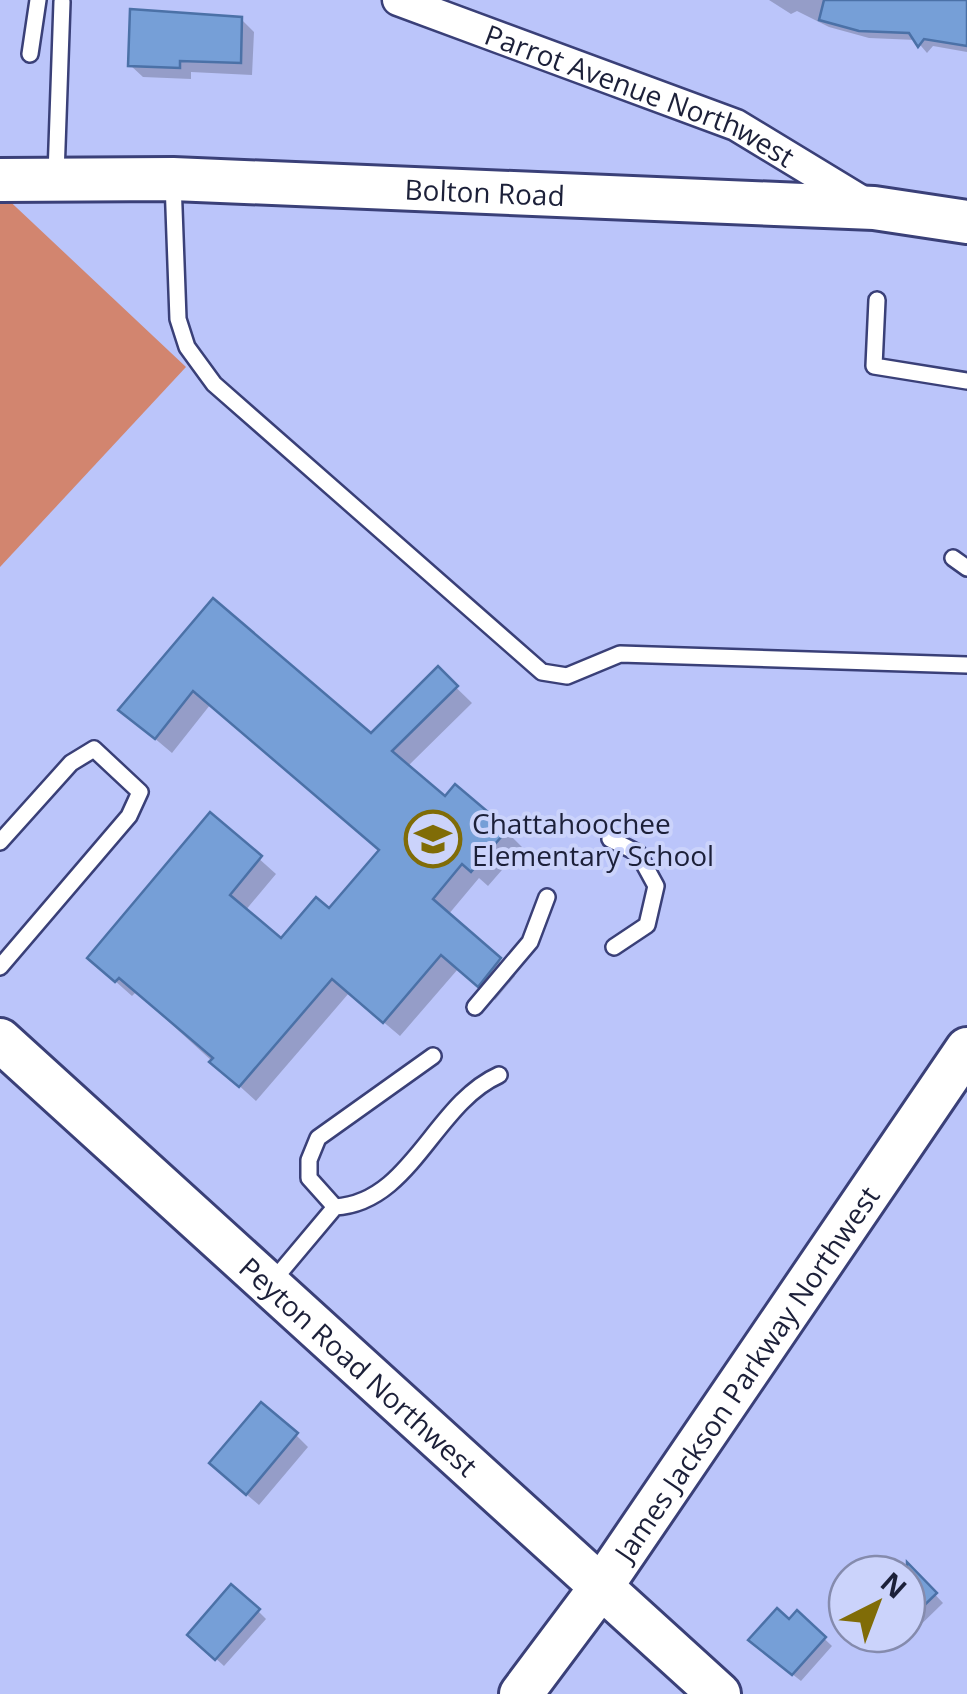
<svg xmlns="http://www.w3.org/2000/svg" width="967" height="1694" font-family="'Open Sans',sans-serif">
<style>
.green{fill:#d2856f}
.shadow{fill:#0003}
.building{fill:#769fd7;stroke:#4b71a7;stroke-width:2.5}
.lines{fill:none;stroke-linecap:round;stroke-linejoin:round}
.lane-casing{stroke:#3a4078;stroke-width:20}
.street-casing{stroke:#3a4078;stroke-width:35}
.secondary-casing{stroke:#3a4078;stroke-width:48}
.lane{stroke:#fff;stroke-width:15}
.street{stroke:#fff;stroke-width:30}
.secondary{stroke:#fff;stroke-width:42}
.labels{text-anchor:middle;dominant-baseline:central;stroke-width:8;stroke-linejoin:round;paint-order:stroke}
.street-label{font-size:28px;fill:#1c2039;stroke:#cbd3fb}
.poi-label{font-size:28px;fill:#1c2039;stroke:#cbd3fb;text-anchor:start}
</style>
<rect width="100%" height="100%" fill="#bbc5fa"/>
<path class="green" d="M0 192 186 367 0 567Z"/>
<path class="shadow" d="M769 0H967V52L933 46 927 53 916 40 869 38 829 27 797 11 791 14Z
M241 19 254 32 252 75 191 72V79L143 77 130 65Z
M213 601 371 736 438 670 472 703 407 767 445 799 506 831 522 847 488 886 479 878 448 915 515 976 495 1000 458 969 400 1036 349 993 256 1101 136 992 132 996 106 973 211 816 276 874 245 911 281 942 329 912 381 851 210 705 172 753 121 710Z
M296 1435 308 1447 259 1505 224 1475Z
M911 1569 943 1603 902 1643 893 1634H907L906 1574Z
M258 1611 266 1619 224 1666 198 1642Z
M797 1613 832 1646 801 1681 759 1648Z"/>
<path class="building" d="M824 0H967V46L924 39 918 47 909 33 859 31 819 20Z
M130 9 242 17 241 63 180 61V68L128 66Z
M213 598 371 733 438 666 458 686 392 751 445 796 455 784 508 829 471 872 462 864 433 899 501 958 478 987 441 955 383 1023 332 979 239 1087 209 1062 213 1058 119 978 115 982 87 958 210 812 262 856 230 895 281 938 316 897 329 908 379 850 193 691 155 739 118 710Z
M261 1402 298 1433 246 1495 209 1463Z
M907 1562 937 1593 907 1622Z
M231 1584 260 1609 215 1660 187 1635Z
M777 1608 789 1619 797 1610 826 1637 792 1675 748 1640Z"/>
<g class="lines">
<g class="lane-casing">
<path id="lane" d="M30 54 38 0
M56 175 62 2
M173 181 178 319 187 347 214 384 542 672 567 676 620 654 967 665
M877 300 874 366 967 381
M953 558 967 568
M610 839 638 853 656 886 647 925 614 947
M0 842 71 763 94 749 140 792 129 816 0 967
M475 1007 530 942 547 897
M433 1056 318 1138 309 1160V1178L335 1207C411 1203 434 1104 499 1075
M272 1282 335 1207"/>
</g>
<g class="street-casing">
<g id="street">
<path id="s1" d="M398 0 736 125 871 207"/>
</g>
</g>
<g class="secondary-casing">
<g id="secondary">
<path id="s2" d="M0 180 173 179 874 208 967 222"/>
<path id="s3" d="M0 1040 719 1694"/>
<path id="s4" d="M521 1694 601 1587 967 1049"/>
</g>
</g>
<use href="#lane" class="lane"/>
<use href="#street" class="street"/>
<use href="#secondary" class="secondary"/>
</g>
<defs>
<g id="school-ring" transform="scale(2.875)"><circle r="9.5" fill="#cbd3fb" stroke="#806c07" stroke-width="1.5"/><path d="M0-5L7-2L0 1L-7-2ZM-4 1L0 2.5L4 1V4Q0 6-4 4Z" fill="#806c07"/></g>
</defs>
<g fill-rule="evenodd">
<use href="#school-ring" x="433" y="839"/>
</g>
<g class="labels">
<g class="street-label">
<text stroke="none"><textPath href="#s1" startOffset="260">Parrot Avenue Northwest</textPath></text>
<text stroke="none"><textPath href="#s2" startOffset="485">Bolton Road</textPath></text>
<text stroke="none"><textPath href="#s3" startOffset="485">Peyton Road Northwest</textPath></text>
<text stroke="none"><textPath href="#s4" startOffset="392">James Jackson Parkway Northwest</textPath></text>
</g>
<g class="poi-label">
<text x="472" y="823">Chattahoochee<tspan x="472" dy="32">Elementary School</tspan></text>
</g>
</g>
<g transform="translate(877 1604) rotate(42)"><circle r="48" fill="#cbd3fb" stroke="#858bad" stroke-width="2.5"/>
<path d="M0-8L18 38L0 25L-18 38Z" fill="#806c07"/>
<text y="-15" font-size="28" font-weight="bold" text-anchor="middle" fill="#1c2039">N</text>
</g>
</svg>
